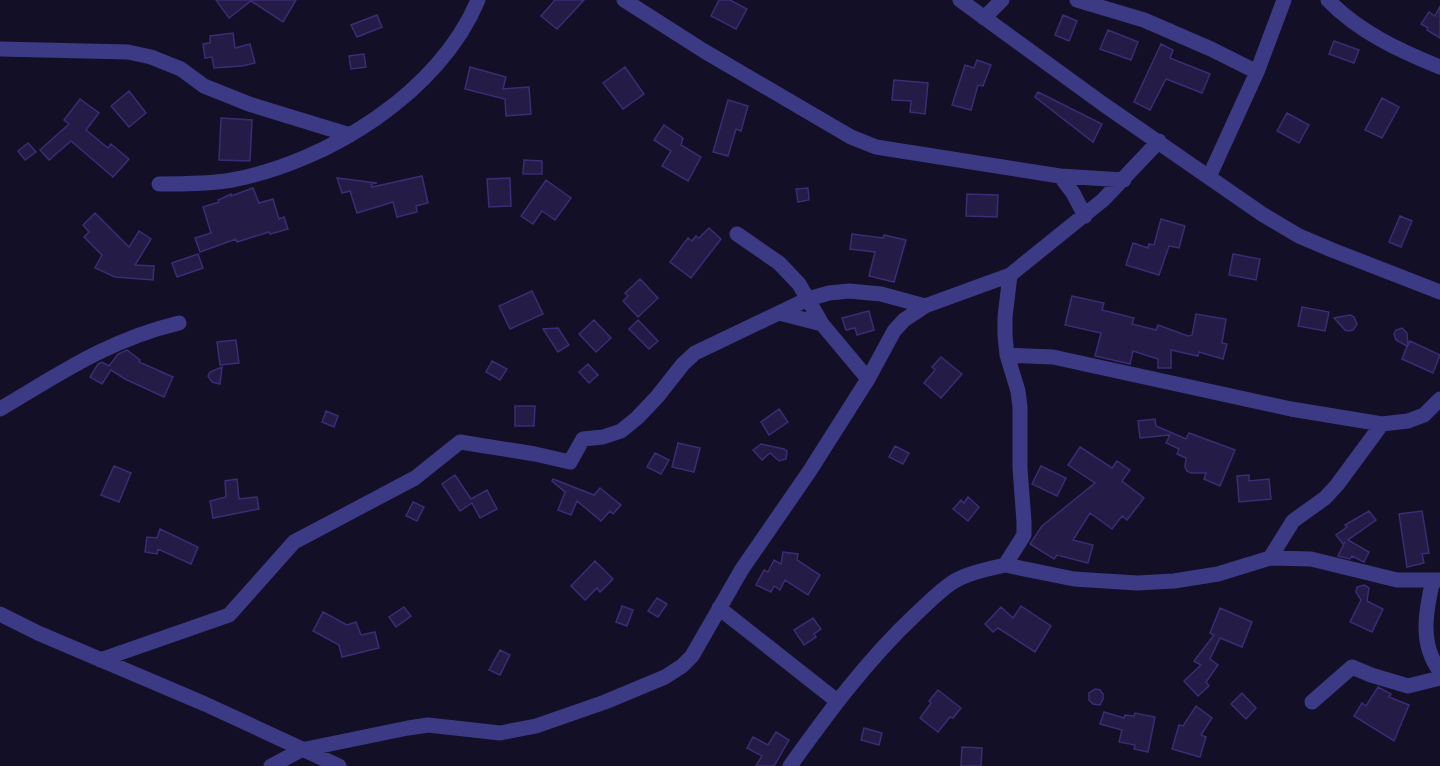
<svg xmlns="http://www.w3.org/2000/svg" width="1440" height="766" font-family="Inter,sans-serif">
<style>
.building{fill:#241b47;stroke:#3b2d73;stroke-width:1.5}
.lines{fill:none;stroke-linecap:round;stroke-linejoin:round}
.minor{stroke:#3d3a85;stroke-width:15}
</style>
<rect width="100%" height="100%" fill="#130f26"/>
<path class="building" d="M216 0H296L283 22 251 1 229 18Z
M555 0H584L557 29 541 16Z
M719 0H730L747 9 736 29 711 16Z
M1440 6V38L1427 30 1428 28 1421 24 1429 12 1435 16Z
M377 15 382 27 357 37 351 25Z
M1063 15 1077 21 1069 41 1055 35Z
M1108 30 1138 42 1131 60 1100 49Z
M233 33 235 48 250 44 255 63 242 66 214 68 212 57 205 58 203 44 210 43V36Z
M1334 41 1359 50 1354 63 1329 54Z
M1161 44 1173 50 1170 58 1210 74 1202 93 1166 79 1150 110 1134 102Z
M364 54 366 67 351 69 349 56Z
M977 60 991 65 983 86 978 85 971 110 952 105 965 65 974 68Z
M470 67 506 77 503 89 529 87 531 114 506 116 505 99 465 89Z
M625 67 644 94 623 109 603 83Z
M894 80 928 83 925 114 910 112 911 101 892 100Z
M129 91 146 113 129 127 111 106Z
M1038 92 1102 124 1093 142 1035 97Z
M1382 98 1399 107 1382 138 1365 130Z
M80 99 99 113 86 130 108 148 111 144 129 159 113 177 71 141 49 160 40 150 69 124 64 120Z
M728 100 748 106 741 131 736 129 728 156 713 152Z
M1287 113 1309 125 1299 143 1277 131Z
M221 118 252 120 250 161 219 160Z
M664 125 683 138 681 145 701 157 688 181 662 166 671 151 654 140Z
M28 143 36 152 25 160 18 151Z
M524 160 542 161V174H523Z
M422 176 428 203 416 206 417 212 397 217 393 202 357 213 350 191 342 193 337 178 377 183 371 184 372 187Z
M510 178 511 206 489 207 487 179Z
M546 180 571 198 555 220 542 211 533 224 521 216Z
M253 188 259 203 273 199 279 219 284 217 288 229 270 234 269 232 237 242 236 239 200 252 195 238 211 233 203 207 219 202 218 200 231 194V196Z
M808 188 809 200 798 202 796 189Z
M967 194 998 195 997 217 966 216Z
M95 213 129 247 139 231 151 239 135 265 154 266 153 280 115 277 95 268 102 255 84 237 89 232 83 225Z
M1400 216 1412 221 1401 247 1389 242Z
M1161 219 1185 226 1179 248 1169 246 1159 275 1126 265 1133 243 1148 248 1149 244 1154 245Z
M709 228 721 239 691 278 670 262 688 238 692 241 696 236 699 238Z
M852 234 883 238 884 235 906 240 894 282 869 276 875 252 850 249Z
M198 254 203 268 177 277 172 263Z
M1233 254 1260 259 1256 280 1229 275Z
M640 279 658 298 638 317 623 301 628 296 625 293Z
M532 291 543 314 510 329 499 306Z
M1072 296 1104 303 1102 310 1134 318 1132 324 1156 330 1158 325 1188 336 1192 335 1196 314 1226 319 1222 343 1227 344 1223 359 1199 352 1198 356 1171 350V368H1158V359L1133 351 1130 364 1095 356 1101 333 1065 325Z
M1302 307 1329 312 1325 331 1298 326Z
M869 311 874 330 857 335 855 328 846 330 842 318Z
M1350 315 1354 317 1357 324 1353 330 1349 331 1345 330 1334 318Z
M594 320 611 338 596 352 579 334Z
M638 320 658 341 649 349 629 329Z
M558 328 569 345 558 352 543 329Z
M1402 328 1407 333 1408 345 1410 341 1440 355 1433 373 1402 359 1407 346 1396 340 1394 334 1396 330Z
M236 340 239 363 220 365 217 342Z
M127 350 140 360 139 362 173 377 164 397 125 379 111 370 102 384 90 377 98 364 102 362 109 366 118 354Z
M941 357 962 374 941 398 924 383 935 370 932 367Z
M492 361 507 369 500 380 486 372Z
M588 364 598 375 589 383 579 372Z
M222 367 220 384 212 382 208 376 210 372Z
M515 406H535L534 426H515Z
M779 409 788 422 769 435 761 422Z
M326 411 338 416 334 427 322 422Z
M1155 419 1156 426 1186 439 1189 433 1235 450 1220 486 1204 479 1206 473H1191L1187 471 1185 467 1186 458 1177 454 1179 449 1166 443 1170 435 1140 438 1138 421Z
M678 443 700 448 694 472 672 467Z
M761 444 784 449 787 451 786 459 779 461 770 453 762 460 753 450Z
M895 446 909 453 903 464 889 457Z
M1080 447 1112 468 1117 461 1130 470 1122 481 1144 498 1127 520 1122 516 1112 529 1090 513 1073 540 1093 545 1088 563 1057 555 1054 559 1030 544 1042 526 1095 483 1068 465Z
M655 453 669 460 661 474 647 467Z
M114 466 131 473 119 502 101 495Z
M1041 466 1066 478 1057 496 1032 484Z
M455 475 471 499 487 490 497 509 480 518 472 503 460 511 442 484Z
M1249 475V481L1269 479 1271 499 1239 502 1237 476Z
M237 479 239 499 257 497 259 509 213 518 210 501 226 497 225 481Z
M553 479 594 495 600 488 621 505 613 514 610 511 601 521 577 501 571 515 558 510 565 492 552 481Z
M968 497 979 507 968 521 953 509 961 500 964 503Z
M413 502 424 507 417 521 406 516Z
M1369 511 1376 520 1348 540 1369 552 1364 562 1352 556 1350 559 1338 556 1345 542 1343 544 1336 535 1347 527 1345 525Z
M1422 511 1429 553 1422 554 1424 563 1407 567 1399 514Z
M160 529 198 547 191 564 158 549 157 554 145 552 147 537 157 538Z
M783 552 798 554 797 560 820 575 808 595 785 580 780 590 774 586 771 592 756 585 764 570 768 572 774 560 781 564Z
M595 561 613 579 600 592 597 588 585 600 571 586Z
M1364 585 1369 588 1367 601 1383 609 1372 632 1350 622 1361 600 1356 592 1357 587Z
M657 598 667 604 658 617 648 611Z
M622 606 633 610 627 626 616 622Z
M1021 606 1051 626 1035 652 998 628 993 632 985 624 1001 607 1013 618Z
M404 607 411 616 396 627 389 617Z
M1220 608 1252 622 1242 647 1220 638 1210 659 1218 665 1206 682 1209 686 1198 696 1184 681 1201 665 1194 661 1214 635 1210 633Z
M323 612 347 625 356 622 361 635 375 632 379 648 342 657 339 645 313 631Z
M813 618 821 629 814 634 816 637 804 645 794 630Z
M500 650 510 655 500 675 489 670Z
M1378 687 1391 694 1389 697 1409 705 1394 741 1354 716 1362 703 1366 706Z
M1095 689 1100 690 1103 694V699L1100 705 1093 704 1089 700V693Z
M938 690 961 708 953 718 950 717 938 732 920 718 931 703 929 701Z
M1242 693 1256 708 1246 719 1231 704Z
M1196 706 1212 718 1201 735 1206 737 1200 757 1172 749 1179 725 1183 726Z
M1104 712 1124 718 1125 715 1134 716 1135 713 1155 717 1148 752 1134 749 1135 745 1119 742 1122 730 1100 724Z
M864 728 882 733 879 745 861 740Z
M776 732 789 740 774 766H756L762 756 747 748 753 737 768 745Z
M962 747 982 748 981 766H961Z"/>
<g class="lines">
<path class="minor" d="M624 0 704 51 851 137 876 147 1060 176 1124 180
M960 0 1103 104 1262 214 1299 236 1332 250 1440 292
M1077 0 1144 20 1211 49 1257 72
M1328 0C1359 32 1400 51 1440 67
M984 18 1002 0
M0 49 128 52 151 57 181 69 204 86 249 104 350 135
M1060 176 1073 193 1085 216
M1209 177 1257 72 1284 0
M159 184C184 184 208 184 232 180 328 162 440 92 478 0
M737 234 779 263 799 284 822 324
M779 313 822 324 868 379
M1007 355 1053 357 1291 409 1382 424 1408 421 1424 415 1440 399
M0 409C61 373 108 340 179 323
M1270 558 1311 559 1397 580H1440
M1005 565 1074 579 1137 583 1174 581 1218 574 1270 558 1293 521 1325 498 1337 485 1382 424
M1433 580C1426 610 1419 644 1440 671
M719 608 837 701
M0 614 38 633 205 704 339 766
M100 660 229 615 294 542 415 478 460 442 535 454 570 462 583 439 603 437 621 431 637 418 657 397 683 364 695 353 808 299 829 293 849 291 881 294 925 306
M1312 702 1352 667 1371 675 1408 686 1440 678
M271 766 301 750 408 728 428 725 500 733 536 726 605 702 665 677 682 666 692 656 742 569 809 472 868 379 894 331 904 320 925 306 1010 275 1103 200 1159 141
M790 766C828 713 867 660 915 615 927 604 939 591 953 582 968 573 988 569 1005 565L1024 535V522L1020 468V407L1018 391 1007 355 1005 336V317L1010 275"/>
</g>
</svg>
